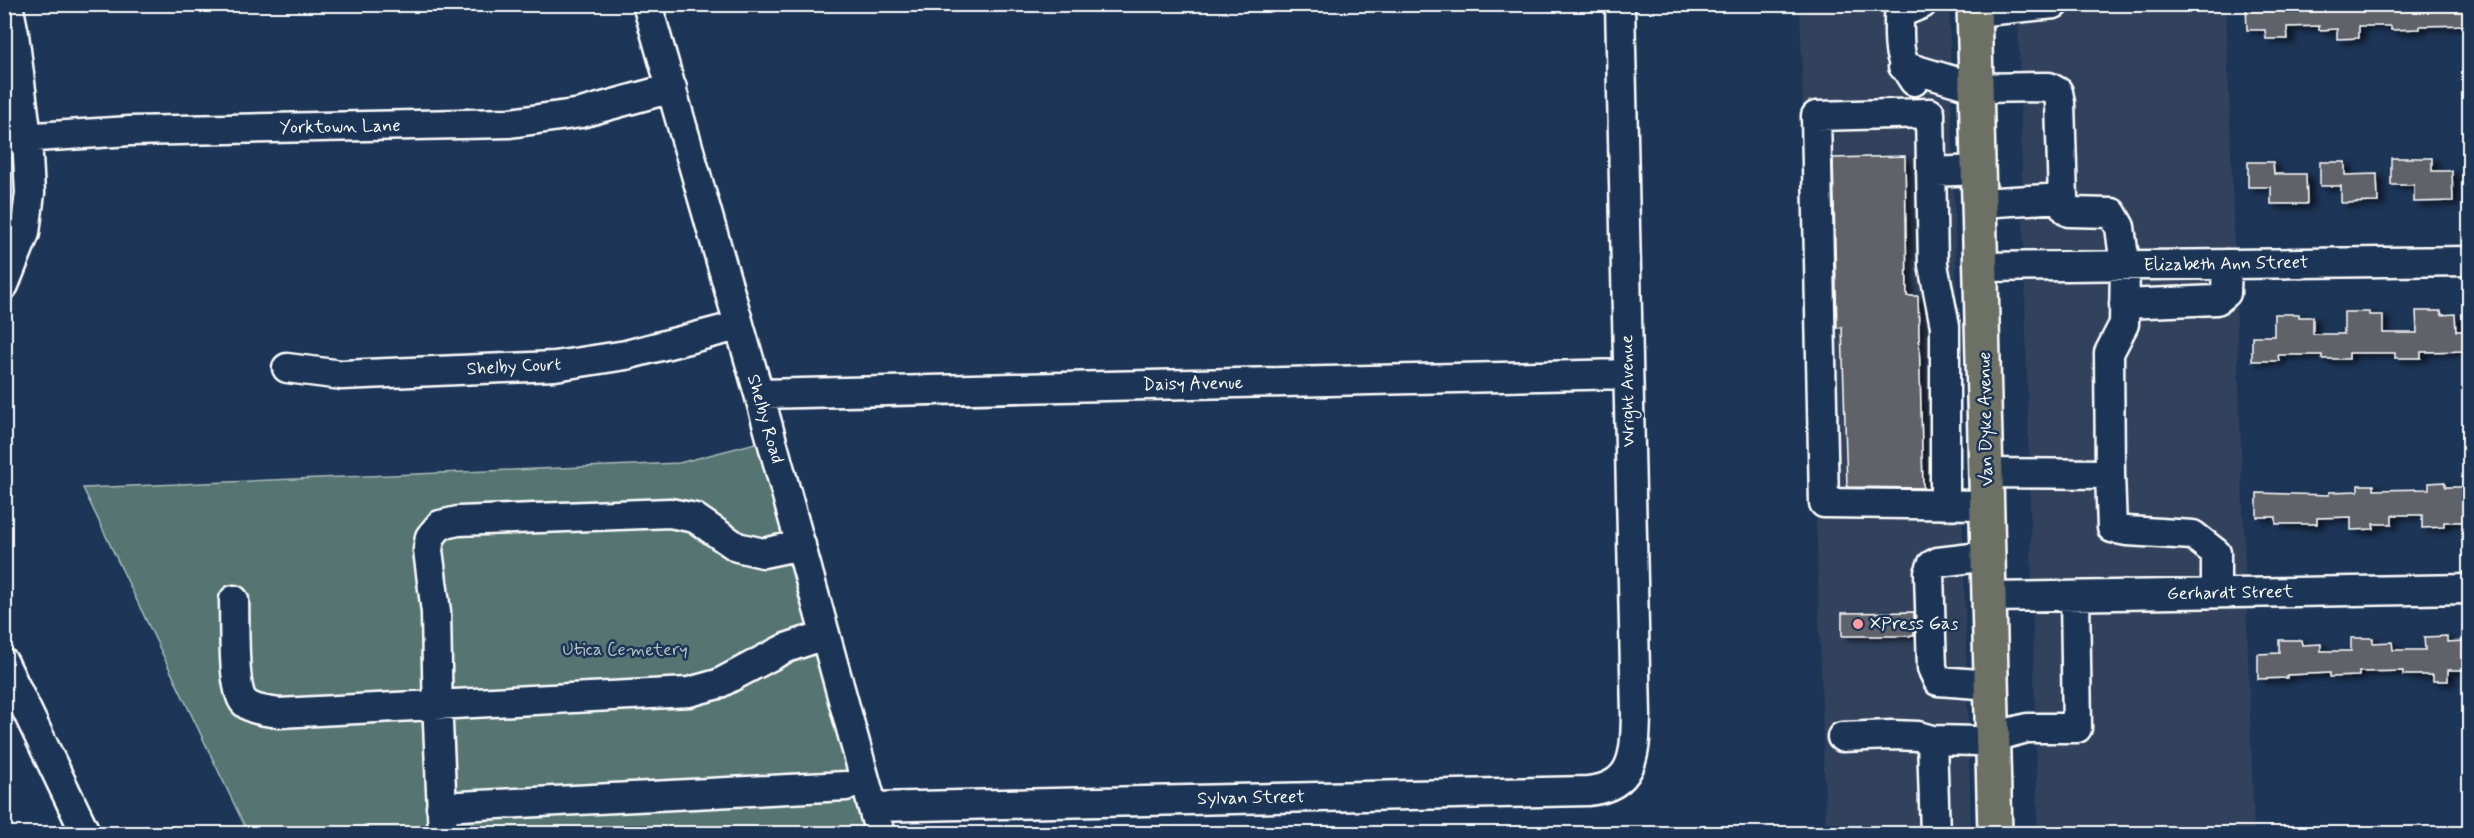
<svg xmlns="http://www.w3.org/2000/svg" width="2474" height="838" font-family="Mynerve,sans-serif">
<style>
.built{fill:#31425d}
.green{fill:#567472;stroke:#aabab8;stroke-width:1.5}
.building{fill:#61626b;stroke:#fff;stroke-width:1.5;filter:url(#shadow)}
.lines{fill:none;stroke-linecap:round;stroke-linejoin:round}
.minor-casing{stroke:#fff;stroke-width:33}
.major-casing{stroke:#fff;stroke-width:38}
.minor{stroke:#1d3557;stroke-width:28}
.major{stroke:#6c7065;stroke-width:33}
.poi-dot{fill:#ff9aa2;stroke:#1d3557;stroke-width:2}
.labels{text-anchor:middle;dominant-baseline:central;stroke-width:5;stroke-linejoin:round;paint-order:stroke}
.street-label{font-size:18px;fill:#fff;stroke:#1d3557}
.poi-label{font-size:18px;fill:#fff;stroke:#1d3557;text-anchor:start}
.park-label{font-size:18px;fill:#b3c0c0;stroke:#1d3557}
</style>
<defs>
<filter id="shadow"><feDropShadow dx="6" dy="3.5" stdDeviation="3" flood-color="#0009"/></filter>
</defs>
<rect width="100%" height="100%" fill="#1d3557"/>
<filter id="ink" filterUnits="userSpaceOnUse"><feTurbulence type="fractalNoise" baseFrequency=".0167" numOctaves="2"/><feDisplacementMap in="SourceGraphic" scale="12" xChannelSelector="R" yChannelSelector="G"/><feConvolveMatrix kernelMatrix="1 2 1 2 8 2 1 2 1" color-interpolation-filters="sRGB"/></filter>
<g filter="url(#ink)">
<path class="built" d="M1800 5H1949L1971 833H1826Z
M2018 5H2226L2254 833H2038Z"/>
<path class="green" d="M771 439 880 833H248L83 488 679 463Z"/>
<path class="building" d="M2469 4V25L2420 26V29L2391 30V26H2359V38L2337 39V29L2319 30V26L2287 27 2288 39H2266L2265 30H2247L2246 5Z
M1905 156 1907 296H1918L1923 488 1847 487 1842 327 1837 328 1833 158Z
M2391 158H2432V171H2452L2453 201 2414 202V185H2391Z
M2248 162H2273L2274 174H2306L2307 204H2271V187H2248Z
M2320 162H2345V175L2377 174 2378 202 2341 203V186H2320Z
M2416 311H2441L2442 315 2455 314 2456 331H2469V351L2421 352V358H2395V353H2349V359H2322V355H2278L2279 361H2252V336H2274V314H2299V317H2313V334H2344V312H2369V315H2383V333H2417Z
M2445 482V487H2469V512H2463V522H2444V527L2422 528V515H2392V524H2373L2374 529 2351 530V517L2317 518V524H2276V517H2257V493L2329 495V492L2358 491V485H2374V490L2429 489V483Z
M1914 612V636H1842V613Z
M2447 636V642L2465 641 2466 670H2448V681H2433V675H2403V671L2359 672V676L2330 677V673L2287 675V678L2258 679V654L2279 653V640H2301L2302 645 2321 644V651H2351V638H2373V643L2392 642 2393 650H2425L2424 637Z"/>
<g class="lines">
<g class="minor-casing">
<path id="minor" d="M647 4 759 394 880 834
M1975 12 2054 4
M1903 66 1977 88 2049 87 2058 92 2060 103 2063 198 1980 203
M1914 81C1897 57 1899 46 1899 17L1900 13 1922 4
M4 139 130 131 510 123 581 113 672 88
M1931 172 1980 170
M1982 267 2470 261
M4 285 25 233 30 193 27 138 14 34 8 4
M2124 304 2217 300 2226 293 2227 264
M287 368 342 375 555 366 626 355 738 326
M759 394 1627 374
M1987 473 2110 474 2109 353 2124 324 2125 265 2120 227 2112 213 2069 212 2065 208 2063 198
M2110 474 2112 528 2127 531 2193 535 2216 553V593
M1945 505V326L1933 265 1930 113 1816 116 1824 503 1988 505
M1989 556 1938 562 1932 565 1929 573 1932 668 1938 681 1992 685
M1990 597 2470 589
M234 600C235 621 232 688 244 702 253 711 268 711 279 713L689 692 718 684 786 648 807 641
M4 663 86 834
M1842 737 1892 735 1918 736 1932 740 1978 741 2027 728H2077L2075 596
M1932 740 1935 834
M441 807 846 786
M873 807 1588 791C1635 786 1635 754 1636 715L1620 4
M443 834 438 723 436 612 428 550 430 537 440 525 458 521 670 513 695 518 737 547 763 553 801 545"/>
</g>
<g class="major-casing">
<path id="major" d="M1974 4 1995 834"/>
</g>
<use href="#minor" class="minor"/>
<use href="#major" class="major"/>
</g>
</g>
<circle class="poi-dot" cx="1858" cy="624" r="6"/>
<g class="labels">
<g class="street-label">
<text transform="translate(340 127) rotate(-1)">Yorktown Lane</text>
<text transform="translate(2226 264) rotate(-1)">Elizabeth Ann Street</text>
<text transform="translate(514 367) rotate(-3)">Shelby Court</text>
<text transform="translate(1193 384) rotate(-1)">Daisy Avenue</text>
<text transform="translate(1628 391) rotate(-91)">Wright Avenue</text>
<text transform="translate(765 419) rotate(74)">Shelby Road</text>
<text transform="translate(1986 419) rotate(-91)">Van Dyke Avenue</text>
<text transform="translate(2230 593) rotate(-1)">Gerhardt Street</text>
<text transform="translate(1251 798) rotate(-1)">Sylvan Street</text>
</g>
<g class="poi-label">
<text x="1870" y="624">XPress Gas</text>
</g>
<g class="park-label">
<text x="625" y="650">Utica Cemetery</text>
</g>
</g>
<rect width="2474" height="838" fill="none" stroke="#1d3557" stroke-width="24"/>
<rect x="12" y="12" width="2450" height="814" fill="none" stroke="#fff" stroke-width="2" filter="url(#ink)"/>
</svg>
